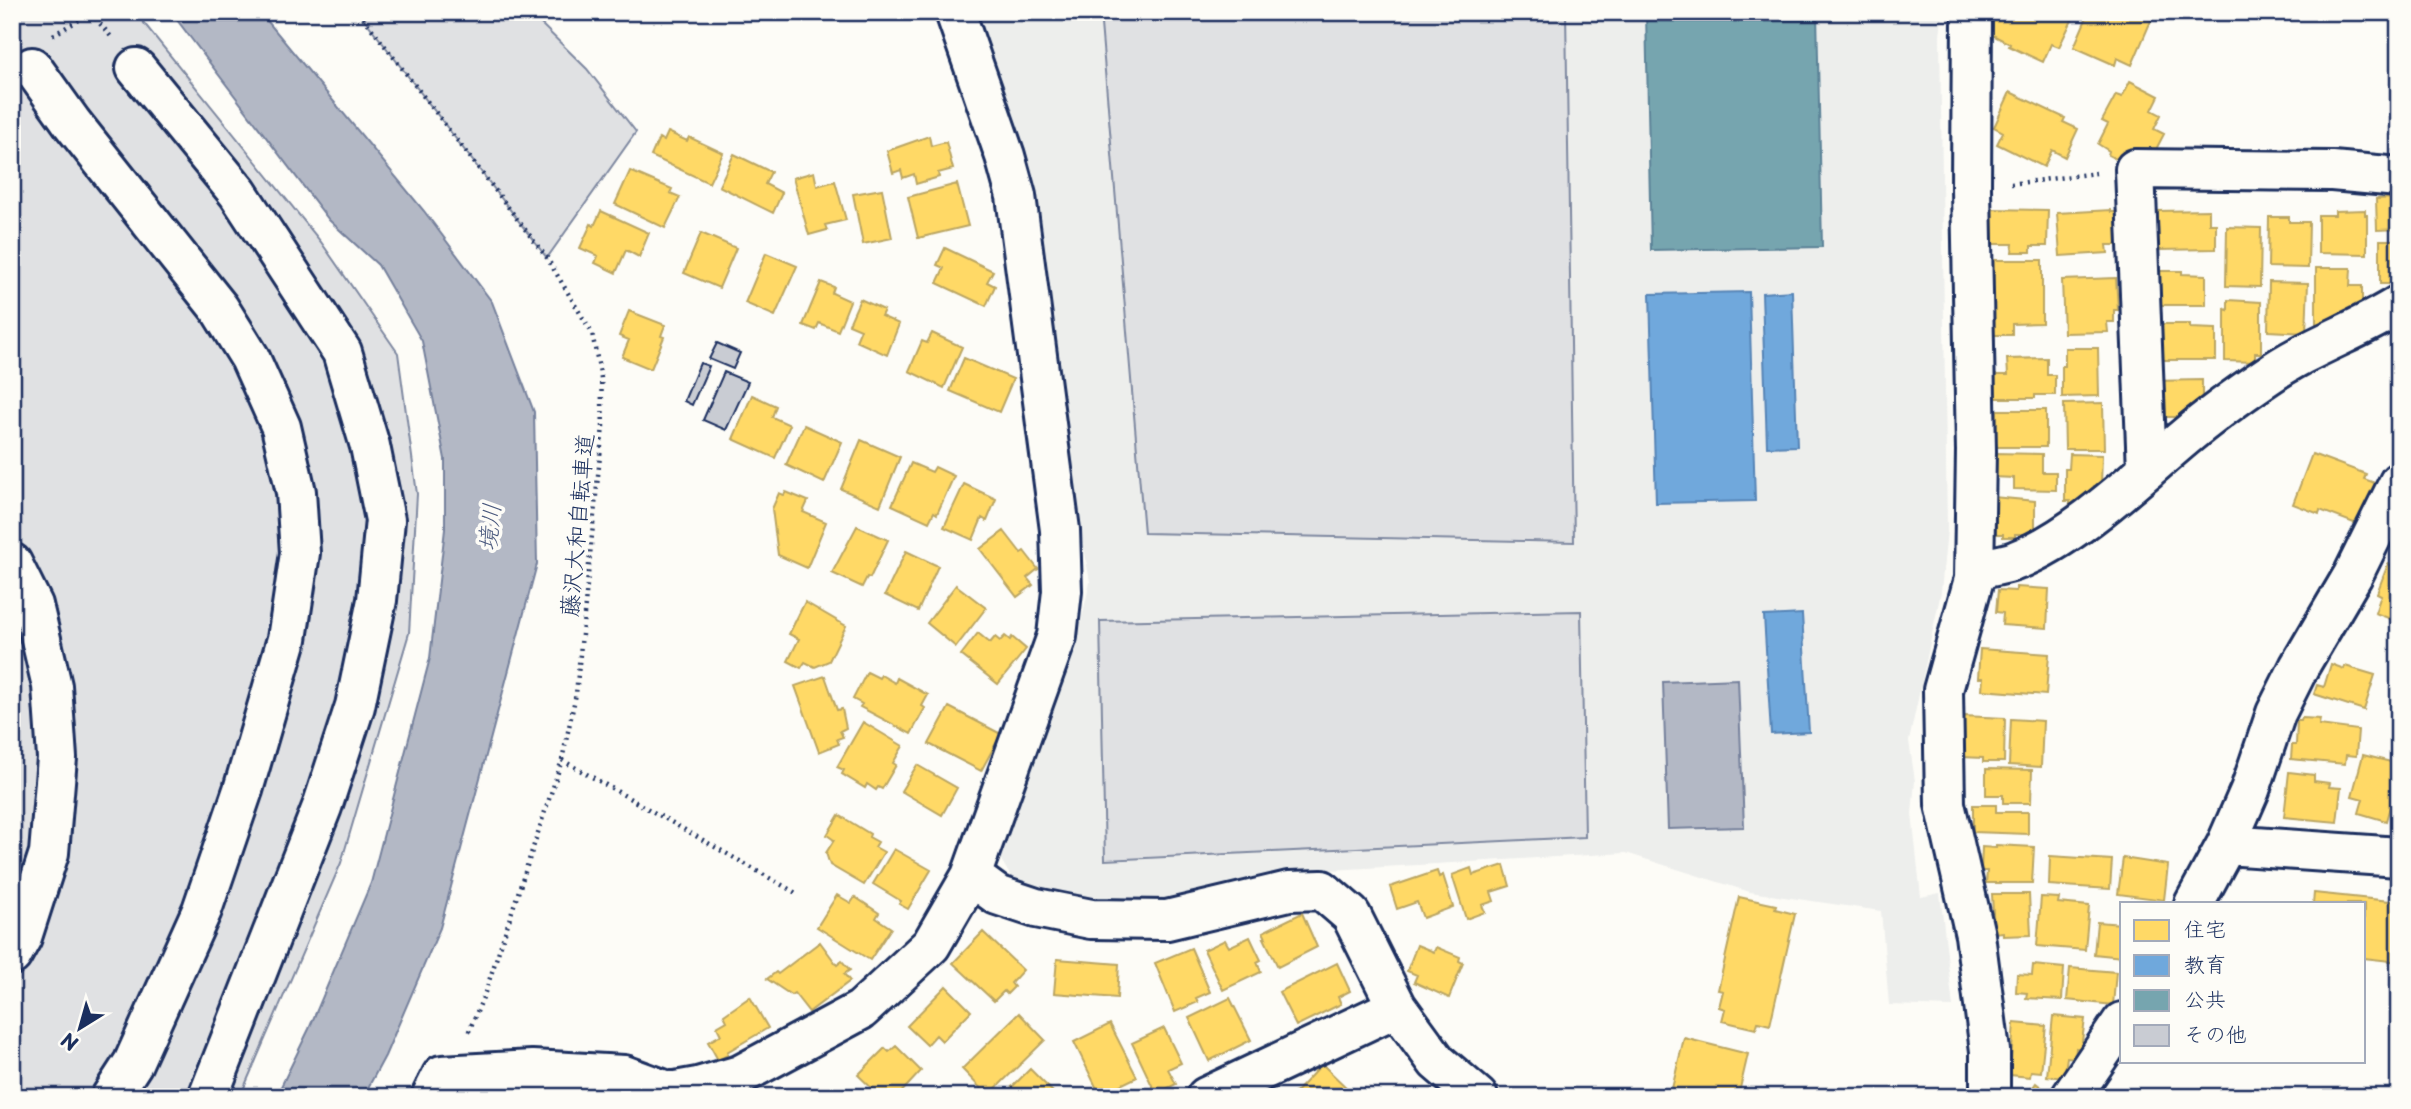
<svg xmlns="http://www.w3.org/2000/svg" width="2411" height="1109" font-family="'Playpen Sans','Klee One',sans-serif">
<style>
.built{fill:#edeeec}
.green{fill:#e0e1e3;stroke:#7e88a0;stroke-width:2}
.water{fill:#b3b8c5;stroke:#76819c;stroke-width:2}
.homes{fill:#ffd966;stroke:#bba664;stroke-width:2}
.schools{fill:#6fa8dc;stroke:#5684b6;stroke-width:2}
.public{fill:#76a5af;stroke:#5b8297;stroke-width:2}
.building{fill:#c9ccd3;stroke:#1b2f5e;stroke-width:2}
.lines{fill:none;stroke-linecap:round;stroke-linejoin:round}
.minor-casing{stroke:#1b2f5e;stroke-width:44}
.path{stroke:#1b2f5e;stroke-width:4.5;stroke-dasharray:2 5;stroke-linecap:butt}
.minor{stroke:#fdfcf7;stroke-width:38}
.labels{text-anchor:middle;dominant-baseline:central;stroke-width:7;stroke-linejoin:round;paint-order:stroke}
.street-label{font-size:23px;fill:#1b2f5e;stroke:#fdfcf7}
.water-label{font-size:24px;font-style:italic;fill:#49587d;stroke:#fdfcf7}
</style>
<rect width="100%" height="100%" fill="#fdfcf7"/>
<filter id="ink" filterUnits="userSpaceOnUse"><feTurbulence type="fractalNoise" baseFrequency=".0143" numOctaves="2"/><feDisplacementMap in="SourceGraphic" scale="14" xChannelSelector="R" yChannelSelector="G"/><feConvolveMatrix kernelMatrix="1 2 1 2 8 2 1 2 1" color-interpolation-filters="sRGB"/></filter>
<g filter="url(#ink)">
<path class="built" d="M975 12H1943L1940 36 1947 530 1941 592 1909 741 1915 781 1912 814 1921 897 1940 893 1953 1007 1889 1005 1881 911 1750 892 1626 853 1280 873 1212 895 1159 902 1096 903 1035 889 1011 877 1000 858 1009 818 1049 719 1078 635 1090 582 1075 497 1038 241Z"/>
<path class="green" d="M12 12H135L321 242 398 353 417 494 409 633 341 863 240 1097H12Z
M359 12H529L587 69 636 132 547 258Z
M1100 12H1566L1574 542 1144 533Z
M1581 611 1585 837 1105 860 1100 621Z"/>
<path class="water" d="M171 12H260L424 211 492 302 534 412 537 564 440 928 385 1056 363 1097H276L309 1029 371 883 430 658 445 529V459L422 341 378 265 329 220Z
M1738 679 1744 827 1668 829 1663 682Z"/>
<path class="homes" d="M1994 12H2076L2059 47 2051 44 2043 62 2009 46 2010 44 1985 31Z
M2089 12 2131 14 2132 12H2144L2153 16 2132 65 2117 58 2115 65 2074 47Z
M2130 81 2159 96 2152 110 2161 115 2154 129 2164 134 2152 157 2134 168 2108 155 2109 151 2098 144 2108 124 2102 121 2116 95 2122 97Z
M2010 92 2065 118 2063 122 2078 129 2065 157 2052 150 2044 167 1997 144 2003 132 1994 127Z
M668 132 687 141 689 137 723 153 709 183 651 156 659 138 664 141Z
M929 136 931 146 946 142 953 169 938 173 939 177 916 184 914 174 903 178 901 170 893 173 887 151Z
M734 154 771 172 765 184 782 193 773 213 719 186Z
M630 171 672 189 670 193 680 197 665 228 615 204Z
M814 172 817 186 835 181 846 220 825 225 827 230 809 235 793 178Z
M957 184 968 226 918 238 908 197Z
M882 189 892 238 863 244 853 194Z
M2399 198V229L2377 230 2376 199Z
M1991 209 2048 210 2047 246H2031V252H2012L2013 244H1990Z
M2111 210V212H2116L2118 245H2107L2108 253 2060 256 2057 213Z
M2209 210V224H2216V249L2158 250V211Z
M2365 210V215H2367V254L2318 253V215H2335V211Z
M601 211 649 233 639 257 626 250 616 273 595 263 598 256 580 248 591 224 594 226Z
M2269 217H2289V222H2309L2308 268 2268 267Z
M2227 227 2261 228 2260 287 2226 286Z
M701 233 736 248 719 288 684 273Z
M2380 240H2399V284H2380Z
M945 248 993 271 987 282 995 286 986 306 937 283 944 268 937 265Z
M766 253 797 266 775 316 745 303Z
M1990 260H2042V323L2012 324V335H1991Z
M2316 268H2351L2350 286H2362V317L2340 326H2316Z
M2151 271H2182V274L2206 275V305H2151Z
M2116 278 2118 310H2114V322H2107L2108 332 2064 333 2062 280Z
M821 282 834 287 832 293 850 301 838 331 819 323 816 330 803 325Z
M2269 282 2308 283 2306 333 2268 331Z
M860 299 884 310 881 316 899 324 887 355 856 341 861 329 849 324Z
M2228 300 2261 302V353H2255V362L2225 361V309L2228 310Z
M629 311 665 325 661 336 664 337 651 369 622 357 629 340 619 336Z
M2161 324H2190V328L2216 329V360H2161Z
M932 333 962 347 944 388 909 371 922 341 927 343Z
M2065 348H2098L2099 396 2062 397V366H2065Z
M964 358 1013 379 999 412 950 391Z
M2047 358V375H2055V395H2035V398H1993L1992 375H2008L2007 359Z
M2202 380V407L2193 412 2184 411V417H2158L2152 381Z
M752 395 776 406 772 417 790 425 775 458 733 439Z
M2103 403 2104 449H2065L2064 404Z
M1997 410H2046V447H1993V428H1997Z
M804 425 842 442 824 483 786 465Z
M861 440 900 457 880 506 841 489Z
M1994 453 2042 454V472H2056V490L2014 489V478L1993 477Z
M2070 454 2102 455 2101 486H2094L2093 498 2069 517 2070 501H2065V469H2069Z
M2312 454 2366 474 2364 479 2383 486 2367 528 2320 510 2319 514 2293 504Z
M911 463 932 472 935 467 954 476 937 514 934 512 929 522 892 505Z
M964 484 996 499 987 521 982 518 973 540 944 527Z
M786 492 808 501 803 512 826 522 807 568 778 555 772 509 779 493 784 495Z
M1993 497 2035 501V534H2015V537H2003V534H1996V521H1992Z
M857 526 888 540 870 578 867 577 862 587 832 573Z
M1004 531 1021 553 1024 551 1038 569 1027 578 1033 585 1017 597 980 549Z
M906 551 938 566 918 611 885 595Z
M2388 564 2399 568V622L2375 613 2381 595 2377 593Z
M956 585 986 608 956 647 927 623Z
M2016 587 2049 589 2047 628 2002 625 2003 613 1996 612 1998 590 2016 591Z
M805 602 846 626 829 661 815 667 805 662 801 668 788 661 799 639 789 634Z
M978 633 990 643 995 637 1000 641 1005 636 1010 640 1012 637 1026 649 998 684 961 655Z
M1980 649 2049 654 2046 695 1982 690 1983 678H1978Z
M2331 664 2344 669 2345 666 2375 675 2364 710 2314 694 2317 685 2324 687Z
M867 672 879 678 881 675 895 683 897 678 928 695 922 706 925 708 911 734 860 707 862 704 853 699Z
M825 676 837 710 842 709 846 728 840 731 843 737 837 739 839 744 819 752 795 686Z
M949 707 1001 734 981 771 929 744Z
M1963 716 2005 718 2004 762H1983V758L1962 757Z
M2302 718 2320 719 2319 725 2358 730 2356 756 2346 755 2345 764 2291 759 2292 745H2296L2297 721H2301Z
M2011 719 2043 721 2041 767 2009 765Z
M863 722 903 746 893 763 896 765 882 789 878 787 876 790 867 784 865 788 842 774 844 770 837 767Z
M2363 755 2399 764V774L2386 821 2359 813 2363 799 2352 796Z
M917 765 957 788 942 815 901 791Z
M1986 769 2032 770 2031 803H2003V795H1986Z
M2289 772 2314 775V781L2330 783 2329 787 2341 788 2337 822 2284 817Z
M1973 805H1996V812H2028V834L1973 832Z
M839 815 870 834 869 837 878 842 875 847 884 852 864 885 830 865 826 853 834 840 827 835Z
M1996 845 2034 847 2032 883H1986L1987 871H1981L1982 847 1996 848Z
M894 849 931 870 908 909 899 904 901 901 873 884Z
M2050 856 2112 860 2110 889 2049 885Z
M2123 858 2168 865 2164 900 2118 894Z
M1504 865 1510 886 1491 892 1494 901 1482 905 1485 912 1466 919 1452 875 1471 868 1473 875Z
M1437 871 1439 877 1443 875 1453 907 1423 918 1417 902 1397 909 1390 887Z
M2314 893 2399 902V962L2364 958V904H2313Z
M1992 894H2029L2031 935 2003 936V932L1994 933Z
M837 895 851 903 855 897 879 913 876 918 891 928 870 960 817 927Z
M1739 897 1776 905 1775 909 1795 914 1770 1025 1758 1022 1756 1029 1722 1021 1725 1009 1719 1007 1723 991 1718 990Z
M2041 897 2059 898 2058 903 2089 906 2085 950 2037 946Z
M1302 913 1317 947 1278 967 1264 938H1266L1263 932Z
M2097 922 2122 924V957L2094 954Z
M983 932 1023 970 1011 983 1014 987 1007 994 1004 991 994 1001 953 963Z
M1250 937 1261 960 1257 962 1261 972 1223 990 1204 950 1225 940 1229 947Z
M820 942 837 965 842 961 850 970 844 974 850 981 809 1012 794 993 791 995 767 979 776 972 778 974Z
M1417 945 1434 952 1436 947 1460 957 1459 961 1463 963 1449 998 1414 982 1417 975 1407 971Z
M1191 948 1210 992 1196 998 1198 1002 1175 1012 1155 963Z
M1057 959 1119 964 1117 998 1054 993Z
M1337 963 1350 991 1338 997 1341 1004 1296 1026 1279 992Z
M2033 965 2064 968 2062 1000 2026 998 2027 993 2016 992 2017 974 2032 975Z
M2070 968 2116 972 2113 1005 2067 1000Z
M946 986 971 1011 942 1041 936 1035 927 1045 907 1026Z
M750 997 768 1028 727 1052 728 1055 718 1060 708 1042 721 1035 717 1027 727 1021 724 1015Z
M1230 998 1251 1040 1209 1061 1189 1018Z
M1019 1013 1045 1040 988 1096 962 1069Z
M2053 1016 2085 1019 2081 1049 2076 1048 2075 1058 2067 1057 2064 1078 2047 1076Z
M2014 1023 2046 1026 2041 1072 2031 1071 2030 1077 2010 1075Z
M1110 1024 1137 1077 1100 1095 1074 1042Z
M1164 1028 1181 1063 1168 1069 1176 1084 1156 1094 1132 1043Z
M1684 1038 1748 1054 1738 1097H1670Z
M896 1046 921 1071 897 1097H881L858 1075 885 1048 889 1052Z
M1322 1064 1350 1091 1345 1097H1291Z
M1030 1069 1058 1097H1002Z
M2036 1083 2054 1097H2026Z"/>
<path class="schools" d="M1792 291 1797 446 1767 447 1762 293Z
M1749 292 1755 501 1656 503 1650 294Z
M1802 614 1809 732 1771 734 1764 616Z"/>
<path class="public" d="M1646 12H1817L1822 247 1651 250Z"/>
<path class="building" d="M717 343 740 353 733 369 709 359Z
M700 363 709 366 692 405 684 401Z
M724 372 748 382 726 430 703 420Z"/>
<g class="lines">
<g class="minor-casing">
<path id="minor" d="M1972 12 1971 188 1976 451 1974 579 1943 690 1945 804 1975 935 1990 1051V1097
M32 67 72 123 219 308 250 358 281 427 296 492 300 553 287 639 243 790 202 910 133 1063 111 1097
M136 68 238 193 342 352 370 446 385 520 377 600 355 706 322 807 208 1097
M2147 470 2135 169 2332 171 2399 177
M12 563 33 605 52 686 57 758 49 853 22 937 12 955
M1974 579 1981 569C1992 566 2006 565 2017 560 2077 536 2136 478 2185 437 2211 415 2239 395 2267 376 2308 347 2356 332 2399 305
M2226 845 2399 857
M971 876 997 895 1036 908 1091 919 1167 920 1289 891 1322 890 1351 915 1397 1007 1437 1062 1478 1097
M2194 904 2226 845 2250 790 2276 713 2299 667 2353 575 2399 482
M431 1097 442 1075 532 1070 624 1075 670 1092 698 1087 740 1075 861 1010 931 945 971 876 1057 636 1062 591 1060 530 1016 196 1005 156 955 12
M1206 1097 1397 1007
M2071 1097 2122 1022"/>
</g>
<path class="path" d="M359 12 547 258 592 333 601 378 603 426 576 694 562 760 486 990 467 1036
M91 13 113 39
M53 35 91 13
M2011 184 2096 173
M562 760 796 893"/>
<use href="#minor" class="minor"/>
</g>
</g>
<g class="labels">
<g class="street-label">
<text transform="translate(576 525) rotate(-85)">藤沢大和自転車道</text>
</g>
<g class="water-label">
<text transform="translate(488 527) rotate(-84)">境川</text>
</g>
</g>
<rect width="2411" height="1109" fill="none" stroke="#fdfcf7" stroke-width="42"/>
<rect x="21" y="21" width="2369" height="1067" fill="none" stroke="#1b2f5e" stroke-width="2.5" filter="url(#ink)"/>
<rect x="2120" y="902" width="245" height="161" fill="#fdfcf7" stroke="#a3aaba" stroke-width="2"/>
<rect x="2134" y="920" width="35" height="21" fill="#ffd966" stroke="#a3aaba" stroke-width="2"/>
<text x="2184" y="937" font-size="21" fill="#1b2f5e">住宅</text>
<rect x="2134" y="955" width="35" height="21" fill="#6fa8dc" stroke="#a3aaba" stroke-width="2"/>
<text x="2184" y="972" font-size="21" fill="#1b2f5e">教育</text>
<rect x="2134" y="990" width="35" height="21" fill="#76a5af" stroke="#a3aaba" stroke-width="2"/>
<text x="2184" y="1007" font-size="21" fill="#1b2f5e">公共</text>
<rect x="2134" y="1025" width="35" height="21" fill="#c9ccd3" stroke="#a3aaba" stroke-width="2"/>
<text x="2184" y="1042" font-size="21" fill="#1b2f5e">その他</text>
<g transform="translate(80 1028) rotate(217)" stroke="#fdfcf7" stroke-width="5" paint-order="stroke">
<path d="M0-5L12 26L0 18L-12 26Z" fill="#1b2f5e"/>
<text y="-10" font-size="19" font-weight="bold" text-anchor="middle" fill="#1b2f5e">N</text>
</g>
</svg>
